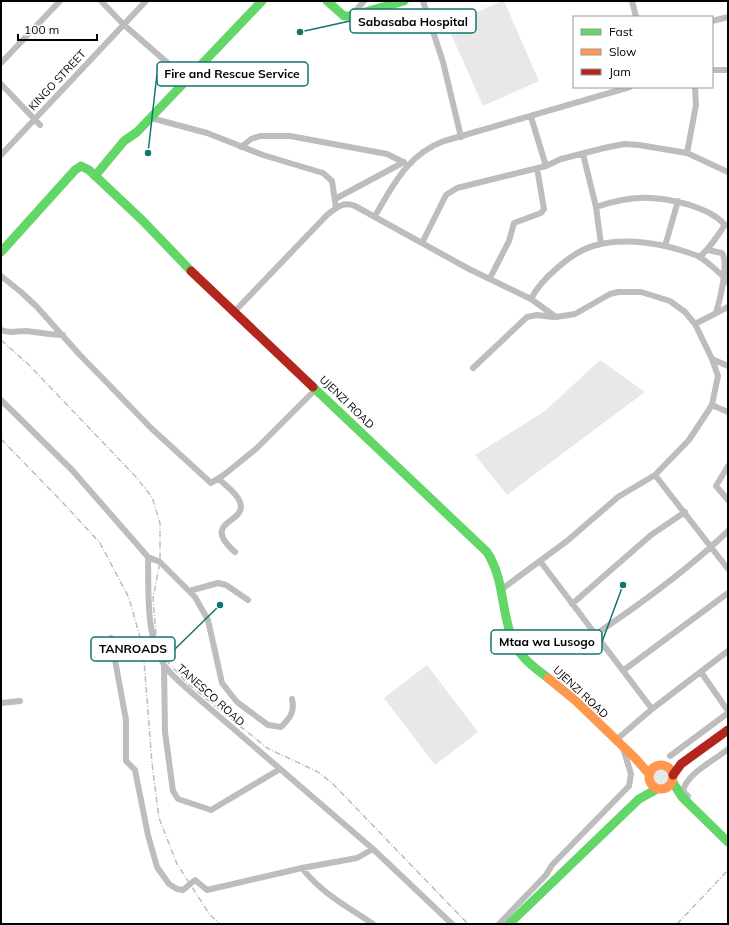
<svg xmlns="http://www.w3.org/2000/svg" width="729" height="925" font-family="Mulish,sans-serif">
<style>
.green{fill:#e8e8e8}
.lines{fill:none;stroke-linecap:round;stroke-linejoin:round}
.street{stroke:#bdbdbd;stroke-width:6}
.fast{stroke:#63d668;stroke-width:9}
.slow{stroke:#ff974d;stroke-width:9}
.jam{stroke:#b3261e;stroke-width:9}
.rail{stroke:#bdbdbd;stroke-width:1.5;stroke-dasharray:6 2 1 2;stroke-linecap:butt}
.labels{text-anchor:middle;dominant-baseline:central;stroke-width:3.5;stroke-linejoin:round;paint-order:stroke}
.street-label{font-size:11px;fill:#000;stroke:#fff}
.leader{fill:none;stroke:#0f766e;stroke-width:1.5}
.callout-dot{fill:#0f766e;stroke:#fff;stroke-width:1.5}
.callout{fill:#fff;stroke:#0f766e;stroke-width:1.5}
.callout-label{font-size:12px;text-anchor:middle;font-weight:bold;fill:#000}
</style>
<rect width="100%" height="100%" fill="#fff"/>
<path class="green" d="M502 1H504L539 81 483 106 447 25Z
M600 360 645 392 507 495 475 455 545 411Z
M427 665 478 732 435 765 384 698Z
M652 778a9 9 0 1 1 18 0a9 9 0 1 1-18 0Z"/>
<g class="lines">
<path class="street" d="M101 1 123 24 186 79
M423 1 443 62 461 137
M632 1 636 17
M352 15 364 1
M712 21 728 17
M1 63 60 1
M712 70H728
M1 84 40 125
M531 117 546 166
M151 118 207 133 263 155 323 173 332 181 336 208
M241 147 251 139 260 136H290L387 154 403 162
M687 153 696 105 695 87
M583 154 596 207 601 244
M1 155 146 1
M335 199 404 162
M596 207C631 195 655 195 690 205 704 210 715 214 725 225 717 236 710 249 699 257
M375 216C393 185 408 154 444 141L630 87
M422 243 446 195 457 188 546 166 561 159 604 148 624 144 639 145 687 153 728 172
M665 246 678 201
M708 250 722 253C729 264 720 299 716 313
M1 276 21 292 37 307 79 354 151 428 211 483 225 474 257 448 316 389
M490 278 509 241 514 223 541 213 544 209 537 168
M531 299C540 280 572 252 593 246 626 236 666 244 698 256 704 259 710 265 715 269 719 273 725 277 728 282
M234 312 327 215C336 208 343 201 355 206L469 269 531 299 556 317 575 314 610 294 618 292H641L670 301 685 312 695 324 712 359 718 376 714 395 712 405 689 440 655 475 618 497 567 541 502 589
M695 324 728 307
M1 330C10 334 16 331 26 331 38 332 50 335 63 335
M712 359 728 366
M473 368 527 317 537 315 553 317
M1 400 72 470 148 557C149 592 145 634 164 665 171 675 183 685 192 693L373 849 452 924
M712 405 728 412
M728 466 716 486 728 500
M655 475 728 569
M219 479C225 485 237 493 240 502 248 524 199 520 235 552
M148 557 160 562 189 591 218 583 226 585 248 600
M540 561 652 709
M189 591 195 597 208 620 222 683 237 702 268 725 281 727C290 718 295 712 292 699
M572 604 651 535 685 512
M596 634C642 603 688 570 728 531
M111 638 126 720V761L135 770 148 835 157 867 169 884 177 889 183 890 195 880 207 890 302 868 357 858 373 849
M164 665 165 732 173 791 178 799 211 810 280 769
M624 670 728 593
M701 672 728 711
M1 703 20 701
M616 740 652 709 728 651
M670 756 728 713
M688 796 683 791C687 773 714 761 728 749
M302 868C321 893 348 907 373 924
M499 924 546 875 552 865 629 786 631 774 623 748"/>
<path class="fast" d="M327 1 344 16H351L404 1
M95 176 124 141 137 132 262 1
M1 252 75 170 81 166 89 170 143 221 191 271
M313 387 487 552C506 582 500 613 514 643 521 658 535 668 548 678
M672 781 682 797 728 842
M509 924 639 799 657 789"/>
<path class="slow" d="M548 678 576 701 636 759 649 774
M649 777a12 12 0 1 1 24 0a12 12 0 1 1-24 0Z"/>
<path class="jam" d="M191 271 313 387
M673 775 681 764 728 730"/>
<path class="rail" d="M1 340 28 364 136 477 152 497 160 523V562L153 598 156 635 166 660 187 683 267 748 318 772 332 783 468 924
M1 439 65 505 100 543 129 598 143 648 152 763 159 818 177 864 210 915 220 924
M677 924 728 870"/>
</g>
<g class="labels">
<g class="street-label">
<text transform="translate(57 80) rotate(-47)">KINGO STREET</text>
<text transform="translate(347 402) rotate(44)">UJENZI ROAD</text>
<text transform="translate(581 692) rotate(43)">UJENZI ROAD</text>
<text transform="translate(211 695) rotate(42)">TANESCO ROAD</text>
</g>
</g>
<path class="leader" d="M300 32L350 21M148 153L157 74M623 585L602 642M220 605L175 649"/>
<g class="callout-dot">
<circle cx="300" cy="32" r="4"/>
<circle cx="148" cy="153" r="4"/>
<circle cx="623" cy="585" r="4"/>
<circle cx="220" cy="605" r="4"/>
</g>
<g class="callout">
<rect x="350" y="9" width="126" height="24" rx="4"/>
<rect x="157" y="62" width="151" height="24" rx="4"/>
<rect x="491" y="630" width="111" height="24" rx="4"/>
<rect x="91" y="637" width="84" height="24" rx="4"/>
</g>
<g class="callout-label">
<text x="413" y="26">Sabasaba Hospital</text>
<text x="232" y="78">Fire and Rescue Service</text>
<text x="547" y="646">Mtaa wa Lusogo</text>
<text x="133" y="653">TANROADS</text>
</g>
<rect width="729" height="925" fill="none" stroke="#000000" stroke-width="4"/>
<rect x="573" y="16" width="140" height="72" fill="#ffffff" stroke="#999999"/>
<rect x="581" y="29" width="20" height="6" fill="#63d668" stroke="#999999"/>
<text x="609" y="36" font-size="12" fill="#000000">Fast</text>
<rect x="581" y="49" width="20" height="6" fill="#ff974d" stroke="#999999"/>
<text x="609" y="56" font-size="12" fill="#000000">Slow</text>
<rect x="581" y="69" width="20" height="6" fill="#b3261e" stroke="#999999"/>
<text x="609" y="76" font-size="12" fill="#000000">Jam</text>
<path d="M18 34v6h79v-6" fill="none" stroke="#000000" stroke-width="2"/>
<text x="24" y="34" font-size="12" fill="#000000" stroke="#ffffff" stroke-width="3" paint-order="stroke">100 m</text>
</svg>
